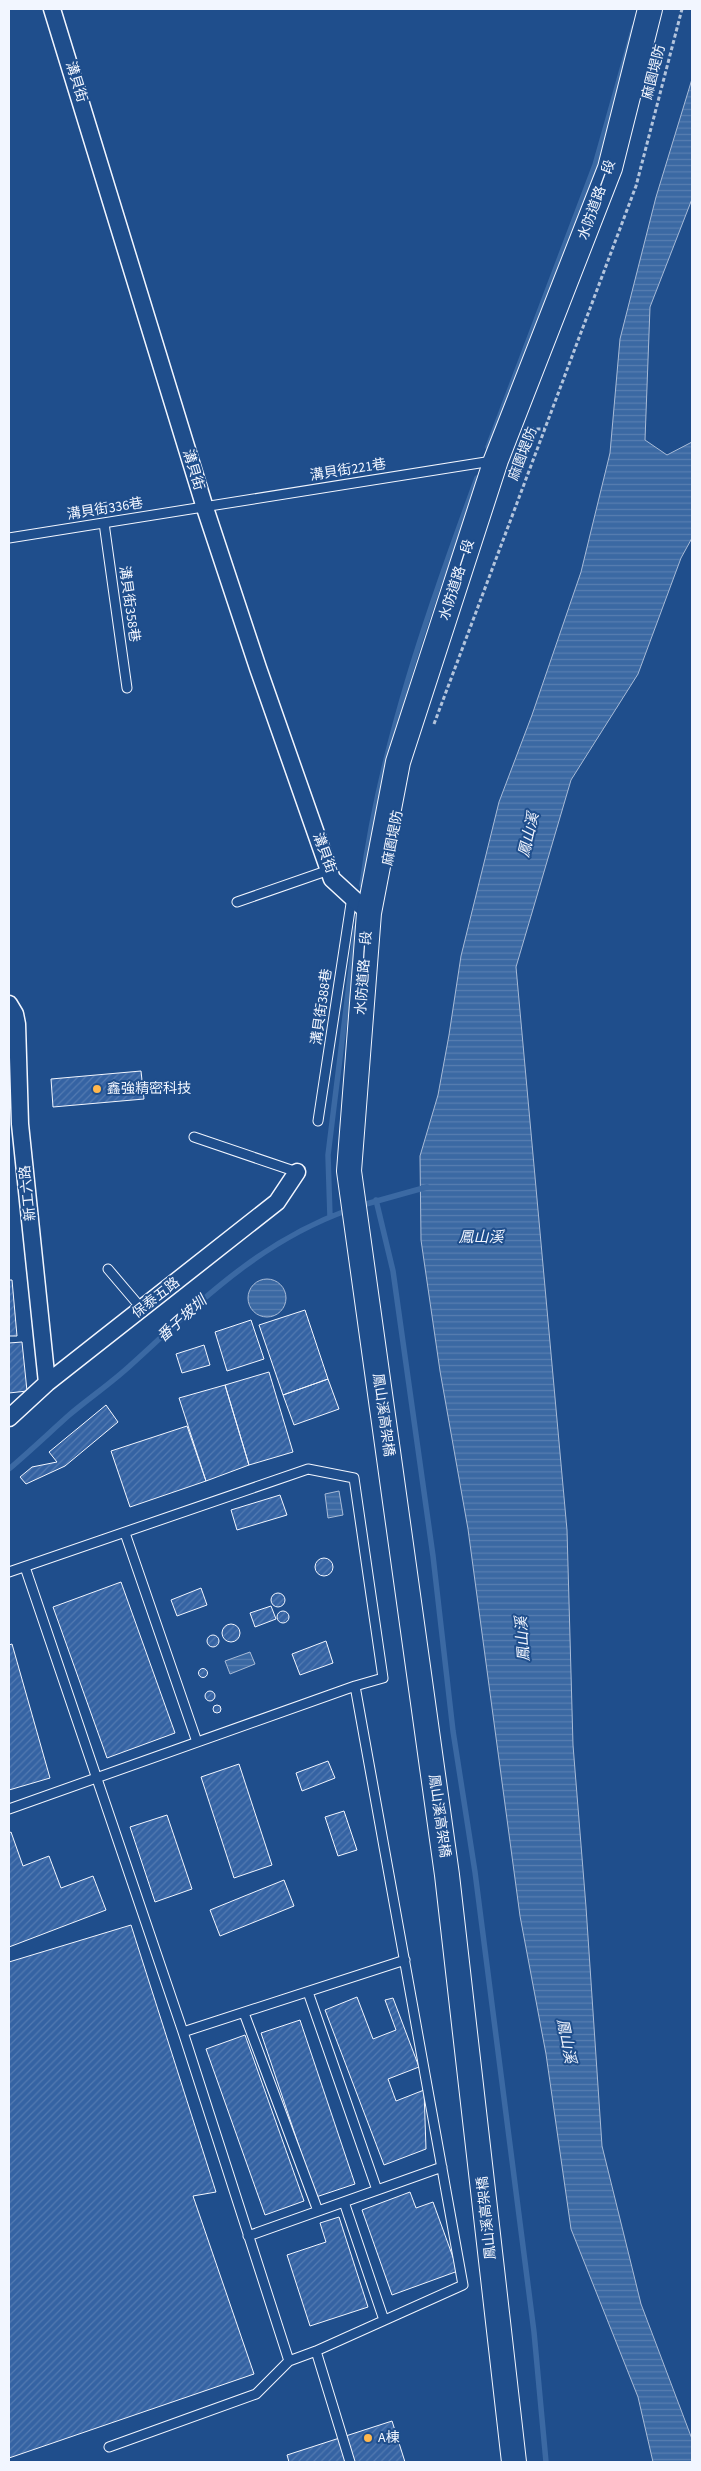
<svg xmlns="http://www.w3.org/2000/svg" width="701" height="2471" font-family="'Source Sans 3','Noto Sans TC',sans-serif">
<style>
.water{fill:url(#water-rules);stroke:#a8bbd7}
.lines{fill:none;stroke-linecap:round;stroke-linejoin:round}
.stream{stroke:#3b69a3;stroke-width:5.5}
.building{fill:url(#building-hatch);stroke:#f2f6ff}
.lane-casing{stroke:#f2f6ff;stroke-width:11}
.street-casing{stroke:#f2f6ff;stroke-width:19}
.secondary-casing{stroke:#f2f6ff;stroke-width:26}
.path{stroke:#b3c4dc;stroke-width:3;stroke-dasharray:4 2.5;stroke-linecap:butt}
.lane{stroke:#1f4e8c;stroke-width:9}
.street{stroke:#1f4e8c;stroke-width:16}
.secondary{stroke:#1f4e8c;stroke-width:24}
.poi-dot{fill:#ffb74d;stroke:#1f4e8c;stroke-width:2}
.labels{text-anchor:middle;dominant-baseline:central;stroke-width:4;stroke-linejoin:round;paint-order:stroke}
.street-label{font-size:14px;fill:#f2f6ff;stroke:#1f4e8c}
.poi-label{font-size:14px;fill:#f2f6ff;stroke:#1f4e8c;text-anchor:start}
.water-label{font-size:15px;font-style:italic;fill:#f2f6ff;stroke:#1f4e8c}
</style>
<defs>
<pattern id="water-rules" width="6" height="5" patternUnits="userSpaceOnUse" patternTransform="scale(1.25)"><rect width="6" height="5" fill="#3b69a3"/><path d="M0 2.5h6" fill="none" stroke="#587fb1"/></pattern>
<pattern id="building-hatch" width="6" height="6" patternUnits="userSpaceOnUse" patternTransform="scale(1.25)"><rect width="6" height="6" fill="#3563a3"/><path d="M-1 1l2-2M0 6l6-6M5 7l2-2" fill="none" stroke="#537ab1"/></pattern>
</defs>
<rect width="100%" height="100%" fill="#1f4e8c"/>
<path class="water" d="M692 79V199L650 307 645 440 667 455 692 442V538L681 558 638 674 571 780 516 967 567 1530 573 1745 586 1907 602 2146 641 2304 692 2439V2462H653L638 2397 571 2229 546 2054 520 1916 468 1529 440 1371 421 1240 420 1156 438 1095 449 1035 461 956 499 802 532 715 581 572 610 453 620 339 656 197Z
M248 1298a19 19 0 1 1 38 0a19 19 0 1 1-38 0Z
M339 1491 343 1515 328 1518 325 1494Z
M250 1652 255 1664 230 1674 225 1661Z"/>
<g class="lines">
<path class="stream" d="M488 447 595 165 634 27
M362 885C380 747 429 608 477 478
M376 1200 393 1271 433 1556 453 1731 475 1872 534 2332 546 2462
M359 1206 427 1187
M330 1217 328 1155 356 928
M9 1469C29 1452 48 1434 68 1416 89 1398 113 1382 133 1363 201 1301 259 1242 348 1210"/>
</g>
<path class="building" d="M141 1071 144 1099 53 1107 51 1079Z
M9 1280H12L17 1336H9Z
M305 1310 328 1379 283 1395 259 1325Z
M251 1320 264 1359 227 1371 215 1332Z
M22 1342 27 1391 9 1393V1343Z
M204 1345 210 1365 182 1373 176 1354Z
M269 1372 293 1452 249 1465 225 1385Z
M328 1379 339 1409 294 1425 283 1395Z
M225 1385 249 1465 206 1481 179 1398Z
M106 1405 118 1422 65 1466 26 1484 20 1477 32 1467 57 1462 49 1452Z
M187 1426 206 1481 130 1507 111 1451Z
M280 1495 287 1515 237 1530 231 1510Z
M315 1567a9 9 0 1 1 18 0a9 9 0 1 1-18 0Z
M121 1582 175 1733 107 1758 53 1607Z
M201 1588 207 1605 177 1616 171 1600Z
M271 1600a7 7 0 1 1 14 0a7 7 0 1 1-14 0Z
M271 1606 276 1619 255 1627 250 1613Z
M277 1617a6 6 0 1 1 12 0a6 6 0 1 1-12 0Z
M222 1633a9 9 0 1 1 18 0a9 9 0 1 1-18 0Z
M207 1641a6 6 0 1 1 12 0a6 6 0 1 1-12 0Z
M326 1641 333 1663 300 1675 292 1654Z
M12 1644 50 1778 9 1790V1645Z
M198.5 1673a4.5 4.5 0 1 1 9 0a4.5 4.5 0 1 1-9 0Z
M205 1696a5 5 0 1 1 10 0a5 5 0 1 1-10 0Z
M213 1709a4 4 0 1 1 8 0a4 4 0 1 1-8 0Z
M328 1761 335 1778 302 1791 296 1773Z
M239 1764 272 1865 234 1878 201 1777Z
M344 1811 357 1850 338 1856 325 1817Z
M167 1815 192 1889 155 1902 130 1827Z
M11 1832 23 1866 49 1856 61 1888 93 1876 106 1910 9 1947V1833Z
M284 1880 294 1906 220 1936 210 1910Z
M131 1925 216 2192 193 2196 254 2374 9 2458V1962Z
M357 1997 373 2039 396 2030 385 2000 393 1998 419 2067 388 2079 396 2101 424 2090 426 2149 384 2165 325 2010Z
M300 2020 355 2184 316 2197 261 2033Z
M245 2035 304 2201 265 2215 206 2049Z
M410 2192 416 2208 433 2202 458 2271 392 2295 362 2210Z
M339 2217 368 2307 310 2326 287 2255 326 2242 320 2223Z
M392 2421 405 2462H289L287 2455Z"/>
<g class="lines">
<g class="lane-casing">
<path id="lane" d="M104 523 127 688
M9 538 492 461
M237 902 329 870
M318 1121 352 897
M194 1137 297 1172
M108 1269 142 1309
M125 1533 197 1742
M25 1567 183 2032 289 2361 316 2351
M9 1572 308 1469 354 1478 383 1678 355 1686 463 2285 316 2351 350 2462
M9 1809 355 1686
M308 1992 377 2190
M244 2013 318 2211
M183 2032 405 1960
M344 2202 384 2320
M248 2236 442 2167
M109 2447 256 2394 289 2361"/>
</g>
<g class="street-casing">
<path id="street" d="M52 9 205 508 258 668 332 879 369 913
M9 1004 15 1014 17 1024 20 1124 47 1383
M9 1418 47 1383 277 1202 297 1172"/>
</g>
<g class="secondary-casing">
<path id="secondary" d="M514 2462 447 1875 349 1171 369 913 398 762 496 460 610 168 650 9"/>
</g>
<path class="path" d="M530 429H545
M434 724 636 186 682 9"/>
<use href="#lane" class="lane"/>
<use href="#street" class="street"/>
<use href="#secondary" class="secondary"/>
</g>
<g class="poi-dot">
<circle cx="97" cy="1089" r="5"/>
<circle cx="368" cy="2438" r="5"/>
</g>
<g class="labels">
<g class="street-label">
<text transform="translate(654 72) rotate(-76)">麻園堤防</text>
<text transform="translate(76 82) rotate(73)">溝貝街</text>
<text transform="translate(597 200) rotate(-70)">水防道路一段</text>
<text transform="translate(523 454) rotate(-69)">麻園堤防</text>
<text transform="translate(193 470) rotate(73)">溝貝街</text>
<text transform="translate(348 470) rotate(-9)">溝貝街221巷</text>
<text transform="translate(105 509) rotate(-9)">溝貝街336巷</text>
<text transform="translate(457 580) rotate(-72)">水防道路一段</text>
<text transform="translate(129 604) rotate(82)">溝貝街358巷</text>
<text transform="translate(393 838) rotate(-79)">麻園堤防</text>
<text transform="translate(324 853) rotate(70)">溝貝街</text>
<text transform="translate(364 973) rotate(-86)">水防道路一段</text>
<text transform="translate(322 1007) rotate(-82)">溝貝街388巷</text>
<text transform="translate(28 1193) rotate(-96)">新工六路</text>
<text transform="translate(156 1298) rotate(-38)">保泰五路</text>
<text transform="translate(383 1415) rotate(82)">鳳山溪高架橋</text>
<text transform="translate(439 1816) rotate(82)">鳳山溪高架橋</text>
<text transform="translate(487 2218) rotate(-96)">鳳山溪高架橋</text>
</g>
<g class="poi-label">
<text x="107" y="1089">鑫強精密科技</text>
<text x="378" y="2438">A棟</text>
</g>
<g class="water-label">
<text transform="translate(529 835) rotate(-77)">鳳山溪</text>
<text x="481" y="1237">鳳山溪</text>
<text transform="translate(182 1319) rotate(-42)">番子坡圳</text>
<text transform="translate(523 1639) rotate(-94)">鳳山溪</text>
<text transform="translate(566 2041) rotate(79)">鳳山溪</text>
</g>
</g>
<rect width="701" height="2471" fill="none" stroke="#f2f6ff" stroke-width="20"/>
</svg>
